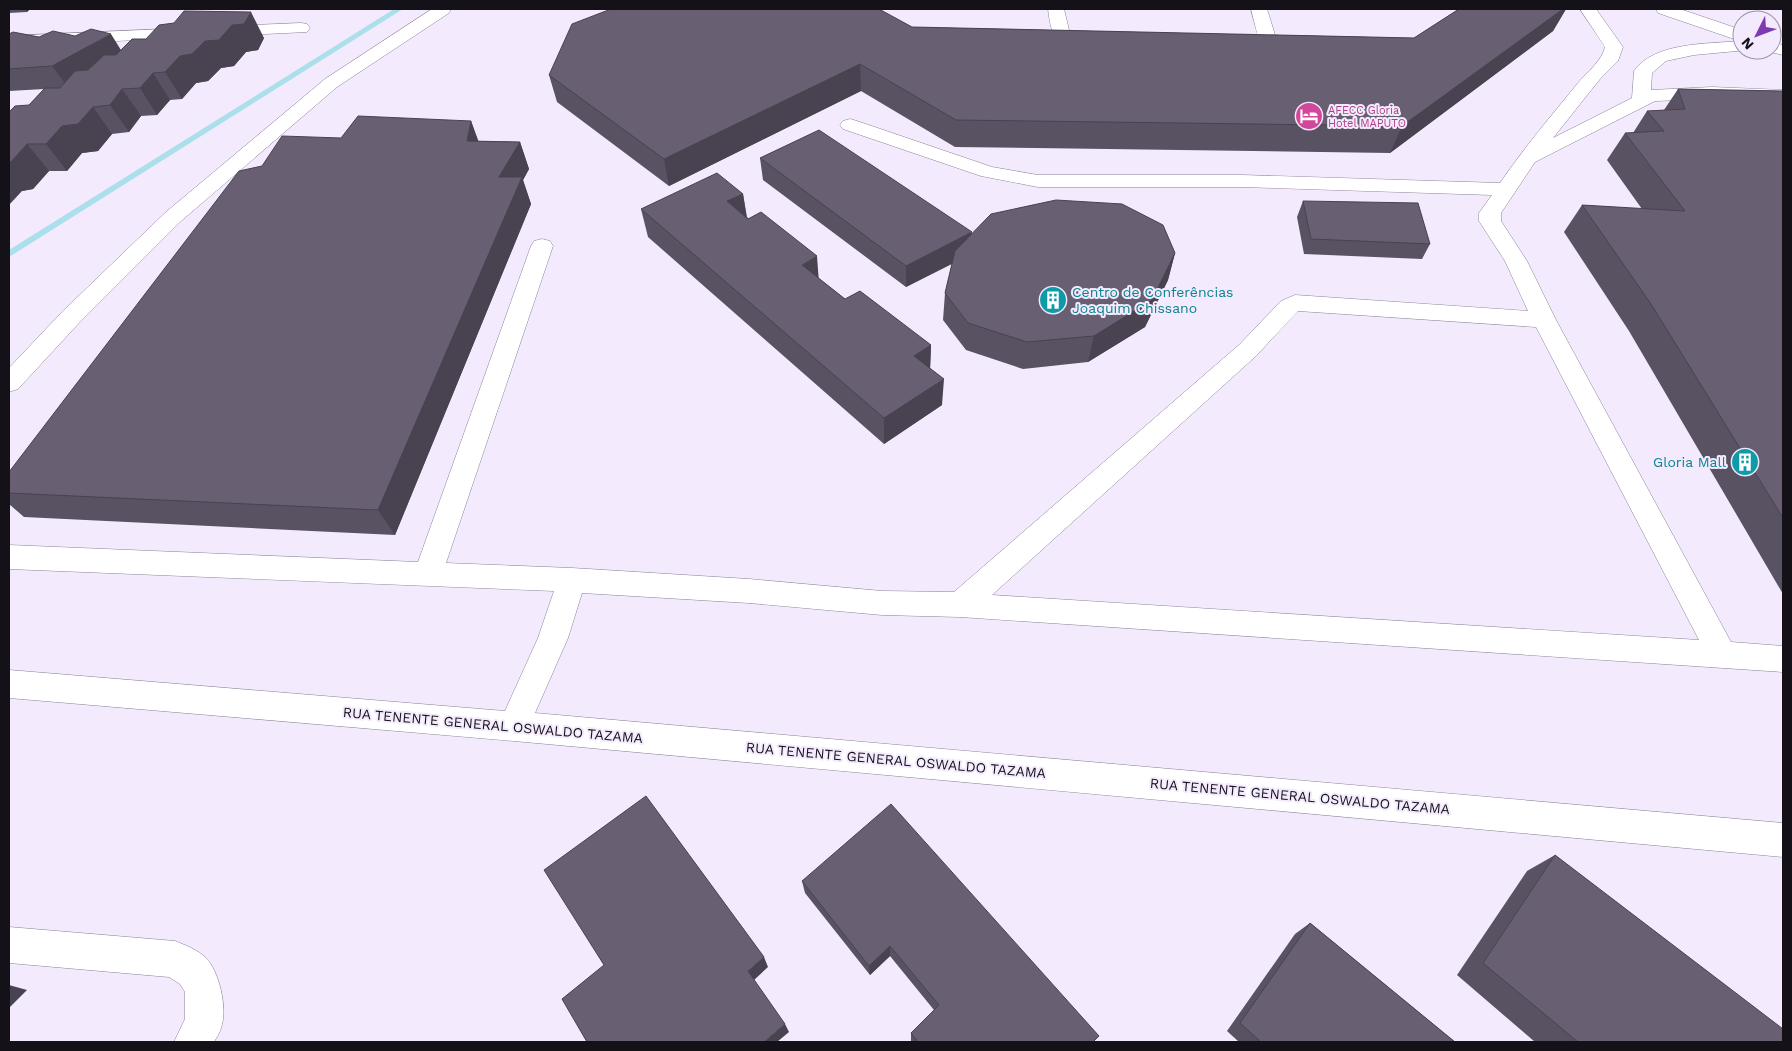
<svg xmlns="http://www.w3.org/2000/svg" width="1792" height="1051" font-family="'Work Sans',sans-serif">
<style>
.lines{fill:none;stroke-linecap:round;stroke-linejoin:round}
.stream{fill:#aadfeb;fill-rule:evenodd}
.minor-casing{stroke:#8a8094;stroke-width:1}
.minor{fill:#fff;fill-rule:evenodd}
.wall{fill:#595262}
.shaded-wall{fill:#494250}
.building{fill:#685f72;stroke:#494250}
.labels{text-anchor:middle;dominant-baseline:central;stroke-width:4;stroke-linejoin:round;paint-order:stroke}
.far-hotel-label{font-size:11px;fill:#b23c85;stroke:#f3ebfd;text-anchor:start}
.culture-label{font-size:14px;fill:#0d838f;stroke:#f3ebfd;text-anchor:start}
.street-label{font-size:14px;fill:#151119;stroke:#f3ebfd}
</style>
<rect width="100%" height="100%" fill="#f3ebfd"/>
<g class="lines">
<path class="stream" d="M394 9H403L9 257V250Z"/>
<g class="minor-casing">
<path id="minor" d="M432 9H451L449 13 337 87 180 222 79 323 18 389 9 392V368L63 311 166 212 325 79Z
M1048 9H1064L1069 30 1077 35 1100 40 1103 44 1100 48C1089 50 1058 44 1053 32 1050 26 1049 16 1048 9Z
M1251 9H1267L1276 38C1266 52 1246 56 1231 52L1228 48 1231 44 1249 42 1258 37Z
M1580 9H1596L1623 47 1618 61 1600 79 1553 138 1632 98 1634 71C1654 42 1708 44 1740 41L1658 13 1656 9H1680L1742 30V50H1747L1694 55 1666 61 1652 73 1651 90 1712 87 1783 90V102L1712 99 1655 101 1535 162 1501 213V221L1527 261 1556 320 1731 642 1783 646V672L960 617 882 615 749 603 582 593 568 638 535 713 1783 823V857L514 741 9 698V670L505 711 538 638 554 591 9 569V545L418 562 531 246 534 241 542 239 550 241 553 246 446 563 572 568 749 579 882 591 954 592 1240 344 1281 301 1295 295 1528 311 1505 261 1479 221V213L1492 195 1242 187H1038L981 176 843 129 840 125 843 121 850 119 857 121 992 167 1038 175H1242L1500 183C1524 148 1551 116 1578 83 1587 72 1602 61 1605 47ZM1298 311 1536 327 1699 640 992 595 1256 356Z
M301 23 307 24 310 28 307 32 9 46V36Z
M1772 42 1783 45V55L1766 51 1772 50Z
M9 927 175 941C185 945 198 950 206 958 219 971 227 1007 222 1024 221 1031 217 1037 214 1042H174L185 1019V992L180 984 169 977 9 963Z"/>
</g>
<use href="#minor" class="minor"/>
</g>
<path class="wall" d="M9 9H30L27 12 9 13Z
M1459 9H1566L1553 31 1390 153 955 147 861 91 669 186 557 102 549 75 912 27 1414 38Z
M9 34 39 37 121 50 264 38 258 50 246 52 234 66 221 68 208 81 196 83 182 99 170 100 157 115 141 116 129 132 112 134 98 151 82 153 67 171H49L33 189 22 191 29 105 44 89 9 91Z
M1678 89 1783 91V594L1629 331 1564 232 1582 205 1642 209 1607 160 1625 133H1633L1647 111 1664 110Z
M471 121 478 141 520 142 529 169 523 180 531 204 395 535 24 517 9 504V493L262 166 341 138Z
M760 158 972 234 1175 253 1168 280 1145 327 1088 362 1023 369 966 350 943 320 945 293 952 264 906 287 763 180Z
M743 194 747 217 819 279 845 299 931 345 930 368 942 405 884 444 648 237 641 209Z
M1303 201 1430 244 1422 259 1304 254 1297 217Z
M1555 855 1783 1042H1535L1457 975 1527 871Z
M802 881 1093 1042H912L911 1041V1033L934 1010 890 956 870 975 805 893Z
M1310 923 1455 1042H1239L1227 1031 1295 934Z"/>
<path class="shaded-wall" d="M24 9H30L27 12Z
M1563 9H1566L1553 31 1390 153 1402 126Z
M251 12 264 38 258 50 246 52 234 66 221 68 208 81 196 83 182 99 165 72 180 56 232 25Z
M111 34 124 55 68 87 52 66Z
M860 64 861 91 669 186 664 159Z
M153 73 170 100 157 115 140 88Z
M122 89 141 116 129 132 110 105Z
M93 107 112 134 98 151 82 153 67 171 46 144 62 126Z
M471 121 481 148 467 141Z
M520 142 529 169 523 180 531 204 395 535 378 510 499 177Z
M27 144 49 171 33 189 22 191 9 205V162Z
M743 194 747 221 727 201Z
M972 232 970 254 906 287V266Z
M1175 253 1168 280 1145 327 1088 362 1094 336Z
M817 256 819 283 802 265Z
M931 345 930 372 914 356Z
M944 379 942 405 884 444V418Z
M890 946V956L870 975 869 966Z
M764 957 768 967 753 981 748 971Z
M9 985 27 990 9 1008Z
M785 1024 789 1032 777 1042H764Z"/>
<path class="building" d="M611 9H879L912 27 1414 38 1459 9H1563L1402 126 956 120 860 64 664 159 549 75 572 24Z
M184 11 251 12 244 24 232 25 219 40 205 41 192 54 180 56 165 72 153 73 140 88 122 89 110 105 93 107 78 124 62 126 46 144H27L11 162H9V112L15 106 29 105 45 88H60L75 71 88 70 104 55H116L132 39H146L159 25 174 23Z
M91 29 111 34 52 66 9 69V34L13 32 39 37 53 31 75 36Z
M1678 89 1783 91V518L1651 304 1582 205 1685 211 1625 133 1664 131 1647 111 1685 109Z
M358 116 471 121 467 141 520 142 499 177H522L378 510 9 493V472L239 171 262 166 282 136 341 138Z
M819 130 972 232 906 266 760 158Z
M717 173 743 194 727 201 748 219 761 212 817 256 802 265 845 299 860 291 931 345 914 356 944 379 884 418 641 209Z
M1056 200 1122 204 1163 225 1175 253 1152 300 1094 336 1027 342 968 323 945 293 955 251 991 214Z
M1303 201 1418 203 1430 244 1311 239Z
M646 796 764 957 748 971 785 1024 764 1042H587L562 999 604 965 544 870Z
M891 804 1099 1036 1093 1042H918L911 1033 939 1005 890 946 869 966 802 881Z
M1555 855 1783 1029V1042H1578L1483 963Z
M1310 923 1455 1042H1261L1240 1023Z"/>
<defs>
<g id="hotel-disc" transform="scale(1.4375)"><circle r="9.5" fill="#d1479c" stroke="#f3ebfd"/><path d="M-6-4.5h1.5V1H6V5H4.5V3h-9V5H-6ZM-4 0a1.8 1.8 0 1 1 3.6 0ZM.5 0V-2.5h3Q6-2.5 6 0Z" fill="#fff"/></g>
<g id="building-disc" transform="scale(1.4375)"><circle r="9.5" fill="#0f9aa8" stroke="#f3ebfd"/><path d="M-4-6H4V6H1V3H-1V6H-4ZM-2.5-4.3h1.7v1.8h-1.7ZM.8-4.3h1.7v1.8H.8ZM-2.5-1h1.7V.8h-1.7ZM.8-1h1.7V.8H.8Z" fill="#fff"/></g>
</defs>
<g fill-rule="evenodd">
<use href="#hotel-disc" x="1309" y="116"/>
<use href="#building-disc" x="1053" y="300"/>
<use href="#building-disc" x="1745" y="462"/>
</g>
<g class="labels">
<g class="far-hotel-label">
<text x="1328" y="110">AFECC Gloria<tspan x="1328" dy="13">Hotel MAPUTO</tspan></text>
</g>
<g class="culture-label">
<text x="1072" y="292">Centro de Conferências<tspan x="1072" dy="16">Joaquim Chissano</tspan></text>
<text x="1726" y="462" text-anchor="end">Gloria Mall</text>
</g>
<g class="street-label">
<text transform="translate(493 725) rotate(5)">RUA TENENTE GENERAL OSWALDO TAZAMA</text>
<text transform="translate(896 760) rotate(5)">RUA TENENTE GENERAL OSWALDO TAZAMA</text>
<text transform="translate(1300 796) rotate(5)">RUA TENENTE GENERAL OSWALDO TAZAMA</text>
</g>
</g>
<rect width="1792" height="1051" fill="none" stroke="#151119" stroke-width="20"/>
<g transform="translate(1757 35) rotate(228)"><circle r="24" fill="#f3ebfd" stroke="#9a94a2"/>
<path d="M0-4L9 19L0 12L-9 19Z" fill="#7e3aae"/>
<text y="-8" font-size="14" font-weight="bold" text-anchor="middle" fill="#151119">N</text>
</g>
</svg>
